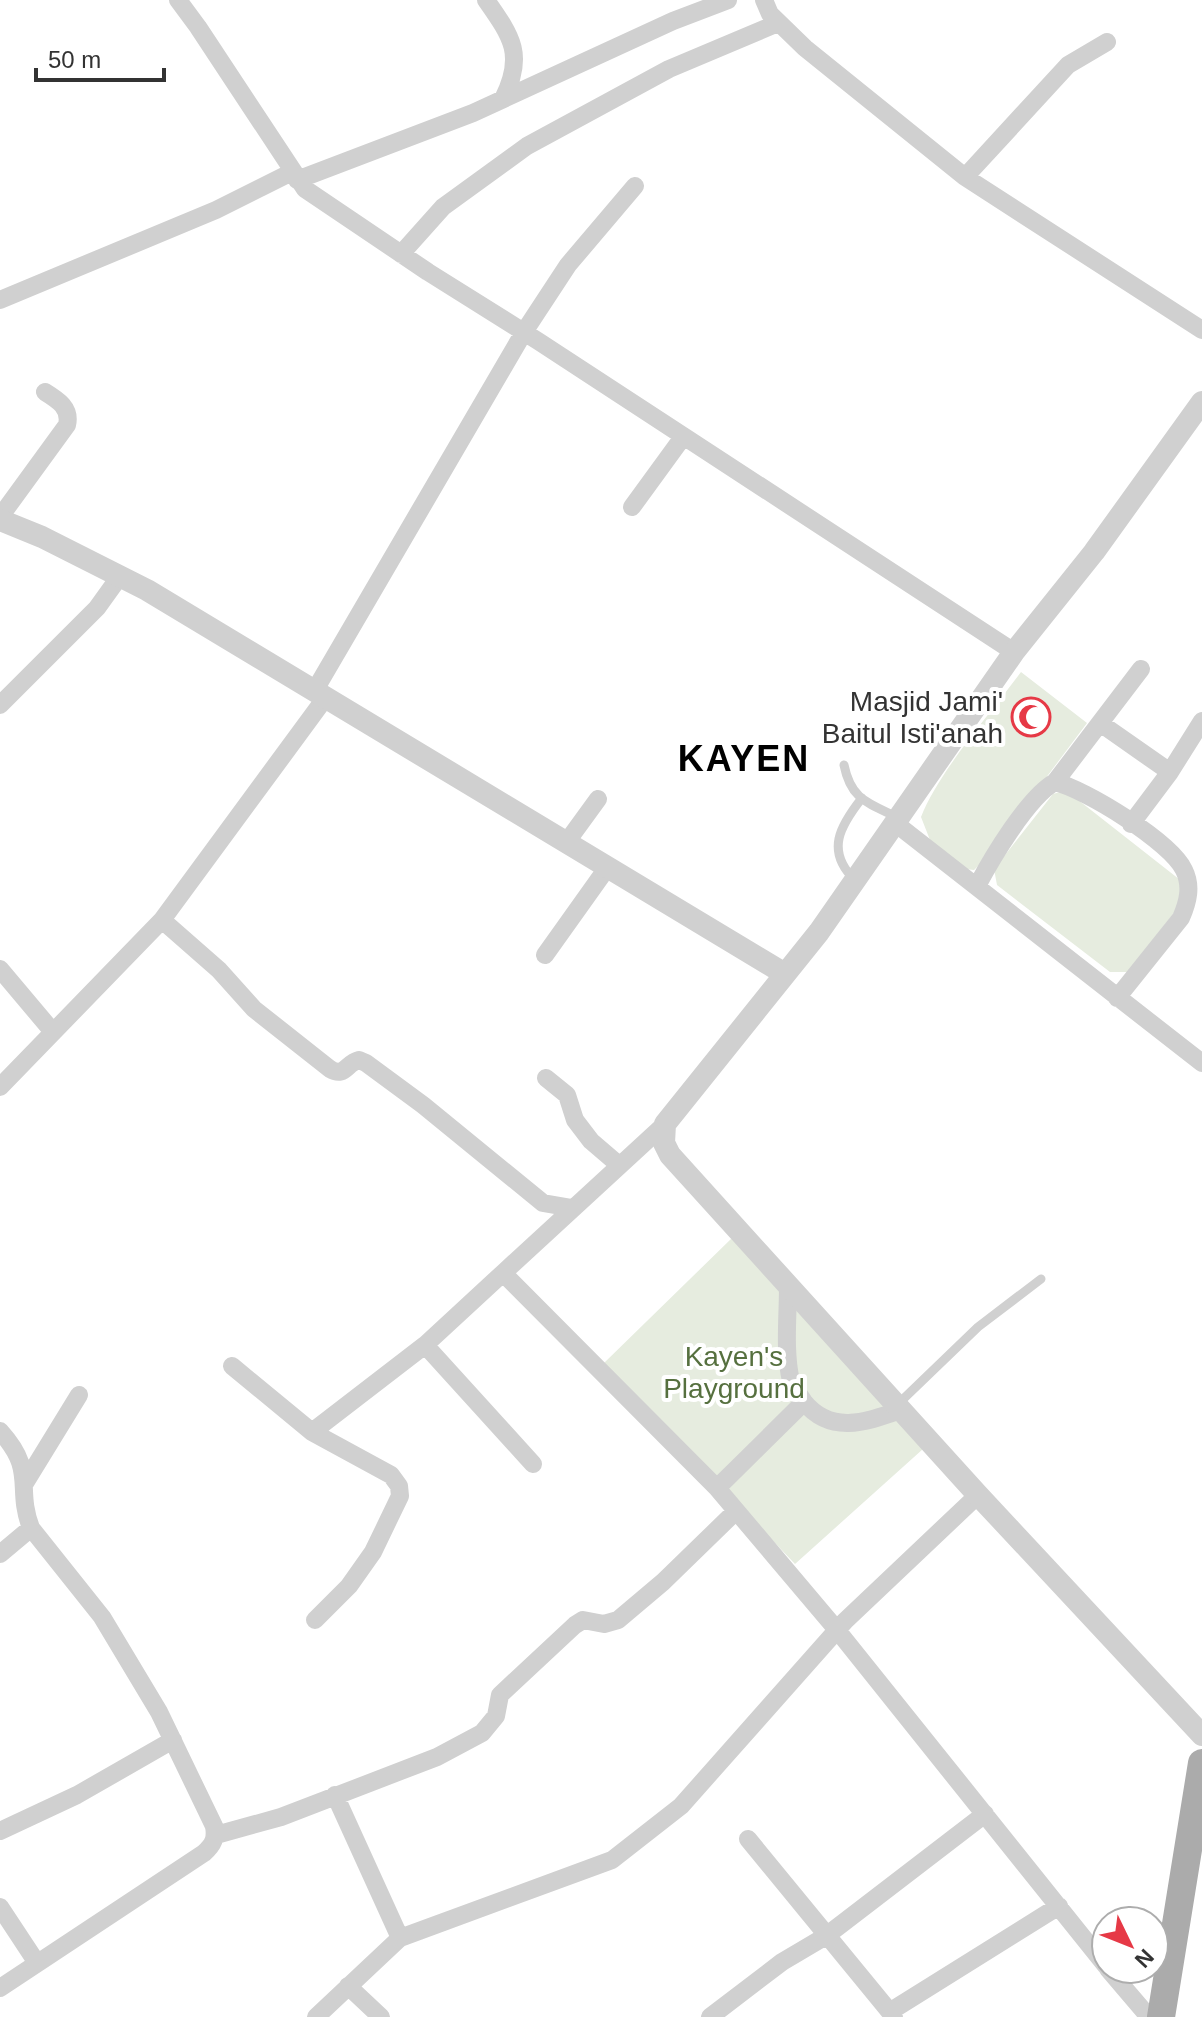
<svg xmlns="http://www.w3.org/2000/svg" width="1202" height="2017" font-family="Arial,sans-serif">
<style>
.green{fill:#e6ecdf}
.lines{fill:none;stroke-linecap:round;stroke-linejoin:round}
.service{stroke:#d0d0d0;stroke-width:9}
.minor{stroke:#d0d0d0;stroke-width:18}
.tertiary{stroke:#d0d0d0;stroke-width:22}
.primary{stroke:#ababab;stroke-width:28}
.labels{text-anchor:middle;dominant-baseline:central;stroke-width:8;stroke-linejoin:round;paint-order:stroke}
.poi-label{font-size:28px;fill:#333;stroke:#fff;text-anchor:end}
.park-label{font-size:28px;fill:#56703f;stroke:#fff}
.district-label{font-size:36px;font-weight:bold;letter-spacing:2px;fill:#000;stroke:#fff}
</style>
<rect width="100%" height="100%" fill="#fff"/>
<path class="green" d="M1021 672 1087 723 986 858 974 870 966 869 930 840 921 817C939 771 991 713 1021 672Z
M1060 792H1068L1184 883V900L1128 972H1110L997 885 994 869 1053 794Z
M732 1238 923 1449 795 1564 604 1363Z"/>
<g class="lines">
<path class="service" d="M844 765C851 800 868 803 899 818
M855 880C825 851 840 826 862 798
M897 1405 978 1327 1041 1279"/>
<path class="minor" d="M178 0 198 27 305 189 428 272 538 341 1014 652
M486 0C512 37 525 55 503 99
M764 0 770 14 805 48 965 177 1202 330
M965 177 1068 65 1107 42
M297 180 473 113 673 21 728 0
M401 254 443 207 527 146 669 69 778 23
M0 300 216 210 292 172
M632 507 683 437
M0 517 67 425C71 408 58 400 45 392
M315 690 524 332 568 265 635 186
M326 697 162 920 219 970 254 1009 330 1069C345 1078 346 1063 359 1060L366 1063 423 1105 543 1203 572 1208
M0 705 97 608 120 576
M1100 723 1170 772 1202 721
M1055 782 1141 669
M895 823 1202 1063
M1131 824 1170 772
M566 843 598 799
M977 886C992 858 1028 797 1055 782 1085 789 1171 842 1184 870 1192 886 1188 902 1181 918L1117 998
M545 955 607 868
M0 969 53 1032
M546 1078 567 1095 575 1120 591 1141 619 1165
M0 1087 162 920
M665 1124 503 1273 717 1488 837 1630 1106 1966
M788 1287C788 1317 784 1351 791 1381 793 1388 800 1395 804 1402 831 1435 866 1422 901 1410
M425 1345 533 1464
M232 1366 312 1432 391 1475 399 1486 400 1496 373 1552 349 1586 315 1620
M0 1431C37 1472 15 1486 31 1528L102 1617 159 1712 214 1826C216 1838 214 1844 204 1853L0 1988
M312 1432 425 1345 503 1273
M25 1483 79 1395
M717 1488 804 1402
M0 1554 31 1528
M335 1795 400 1938
M0 1831 77 1795 173 1740
M216 1835 281 1817 437 1757 482 1733 496 1716 500 1695 575 1625 583 1620 604 1624 618 1620 663 1582 736 1511
M748 1839 894 2017
M0 1907 37 1963
M1108 1969 1149 2017
M348 1986 381 2017
M891 2011 1059 1906
M316 2017 400 1938 612 1860 681 1806 845 1621 978 1495
M710 2017 782 1962 826 1936 985 1814"/>
<path class="tertiary" d="M1202 402 1094 552 1014 652 819 932 665 1124 664 1143 670 1155 978 1495 1202 1735
M0 520 42 537 147 590 785 974"/>
<path class="primary" d="M1161 2017 1202 1763"/>
</g>
<defs>
<g id="mosque-ring" transform="scale(2)"><circle r="9.5" fill="#fff" stroke="#e63946" stroke-width="1.5"/><path d="M3.5-4.9A6 6 0 1 0 3.5 4.9A5 5 0 1 1 3.5-4.9Z" fill="#e63946"/></g>
</defs>
<g fill-rule="evenodd">
<use href="#mosque-ring" x="1031" y="717"/>
</g>
<g class="labels">
<g class="poi-label">
<text x="1003" y="701">Masjid Jami'<tspan x="1003" dy="32">Baitul Isti'anah</tspan></text>
</g>
<g class="park-label">
<text x="734" y="1356">Kayen's<tspan x="734" dy="32">Playground</tspan></text>
</g>
<g class="district-label">
<text x="744" y="758">KAYEN</text>
</g>
</g>
<g transform="translate(1130 1945) rotate(133)"><circle r="38" fill="#ffffff" stroke="#adadad" stroke-width="2"/>
<path d="M0-6L14 30L0 20L-14 30Z" fill="#e63946"/>
<text y="-12" font-size="22" font-weight="bold" text-anchor="middle" fill="#333333">N</text>
</g>
<path d="M36 68v12h128v-12" fill="none" stroke="#333333" stroke-width="4"/>
<text x="48" y="68" font-size="24" fill="#333333" stroke="#ffffff" stroke-width="6" paint-order="stroke">50 m</text>
</svg>
